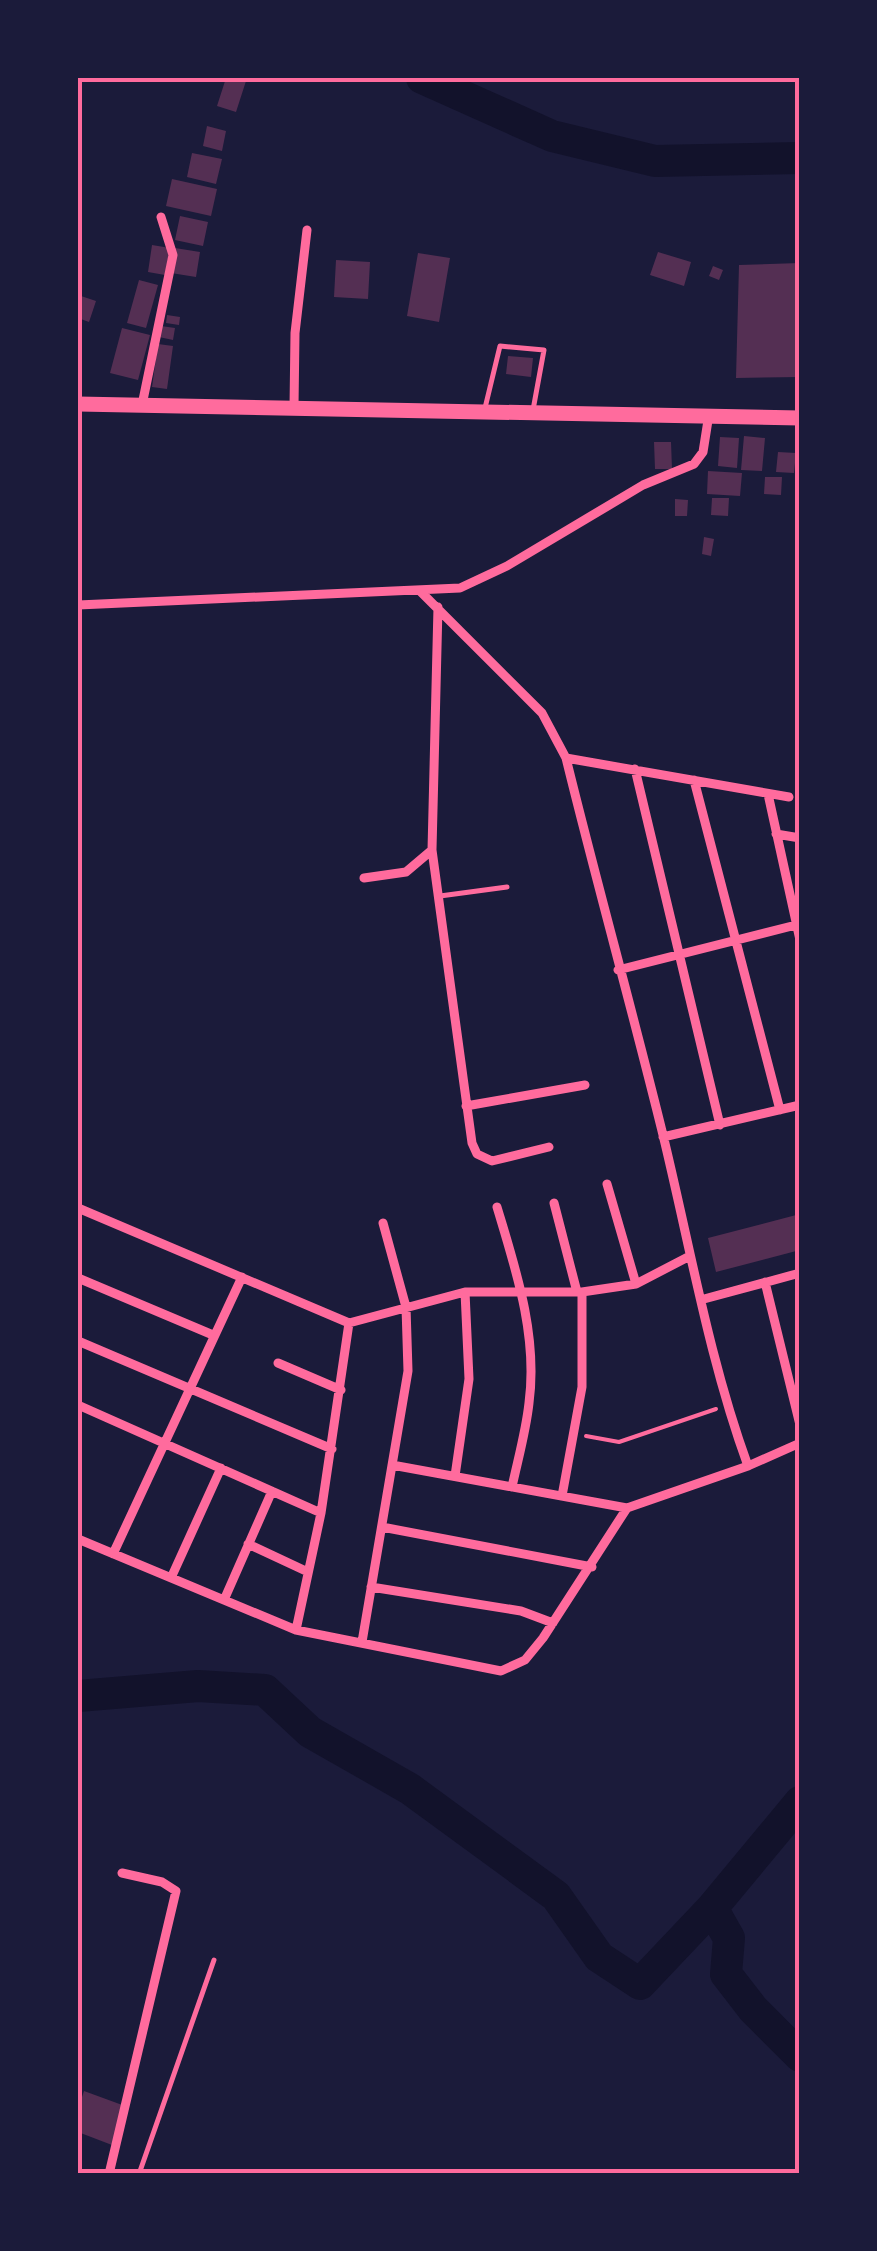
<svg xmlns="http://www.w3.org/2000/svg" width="877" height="2251" font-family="'Times New Roman',serif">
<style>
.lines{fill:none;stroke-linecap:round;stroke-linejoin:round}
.river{stroke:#12122b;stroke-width:32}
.building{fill:#542f53}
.path{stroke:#ff6b9d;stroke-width:4}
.service{stroke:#ff6b9d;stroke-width:5}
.minor{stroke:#ff6b9d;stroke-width:9}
.primary{stroke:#ff6b9d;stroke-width:15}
.neatline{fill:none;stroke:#ff6b9d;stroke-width:4}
</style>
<rect width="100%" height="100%" fill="#1b1b3a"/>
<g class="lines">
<path class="river" d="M422 78 552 136 655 161 800 158
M78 1696 198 1686 265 1690 310 1732 410 1789 556 1896 599 1957 640 1984 712 1908 800 1802
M712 1908 729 1938 726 1974 753 2009 800 2056"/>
</g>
<path class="building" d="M226 78 246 81 236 112 217 106Z
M207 126 226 131 222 151 203 146Z
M192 153 222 159 216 184 187 177Z
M172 179 217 189 211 216 166 206Z
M180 216 208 222 203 246 175 240Z
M152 245 170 248 165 275 148 272Z
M175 248 200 252 196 277 171 273Z
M658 252 691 262 684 286 650 275Z
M418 253 450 258 439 322 407 316Z
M336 260 370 262 368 299 334 297Z
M800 263V377L736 378 739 265Z
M713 266 723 270 719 280 709 276Z
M139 280 158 285 146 328 127 323Z
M78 295 96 301 89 322 78 318Z
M167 315 180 317 179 325 166 323Z
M161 326 175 328 173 340 159 337Z
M122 328 150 335 138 380 110 373Z
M158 344 173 346 167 389 152 387Z
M508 356 533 358 531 377 506 374Z
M744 436 765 438 762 471 741 470Z
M720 437 739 438 737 468 718 466Z
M654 442H671L672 469H655Z
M778 452 796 453 794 473 776 472Z
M708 471 742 473 740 496 707 494Z
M765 477H782L781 495 764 494Z
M712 498H729L728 516 711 515Z
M675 499 688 500 687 516H675Z
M704 537 714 539 711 556 702 554Z
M800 1214V1250L716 1272 708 1238Z
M84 2091 125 2106 112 2145 78 2132V2109Z"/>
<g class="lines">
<path class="path" d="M586 1436 619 1442 716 1409"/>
<path class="service" d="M485 408 500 346 544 350 533 410
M440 896 507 887
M139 2174 214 1960"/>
<path class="minor" d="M142 405 173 255 161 217
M294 407 295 333 307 230
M419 590 542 713 566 758C597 884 632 1009 663 1135 690 1246 709 1359 748 1466
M78 605 460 588 507 566 643 485 694 464 703 452 709 414
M438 607 432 850 472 1143 477 1154 492 1161 549 1147
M566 758 789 797
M635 769 720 1125
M694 780 780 1110
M768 794 800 940
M776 834 800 838
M364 878 406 872 432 850
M618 970 796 925
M466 1106 585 1085
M663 1137 800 1105
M607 1184 636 1284
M554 1203 577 1292
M497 1207C516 1270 538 1336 529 1403 526 1431 518 1459 512 1487
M78 1208 349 1323 465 1292H582L636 1284 688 1257
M78 1278 213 1335
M765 1282 800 1425
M704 1299 800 1273
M78 1341 332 1449
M278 1363 341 1390
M78 1405 321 1513
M392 1465 627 1508
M455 1476 469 1379 465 1292
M562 1496 582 1387V1292
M382 1527 592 1567
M78 1539 296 1630 501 1671 525 1660 543 1638 627 1508 748 1466 800 1443
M248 1544 308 1572
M113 1554 242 1277
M171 1578 221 1468
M371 1587 521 1611 553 1623
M224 1600 272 1491
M296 1630 321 1513 349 1323
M362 1642 408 1371 406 1307 383 1223
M109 2174 176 1891 162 1882 122 1873"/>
<path class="primary" d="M78 404 800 418"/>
</g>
<rect width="877" height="2251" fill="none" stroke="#1b1b3a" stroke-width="160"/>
<rect x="80" y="80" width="717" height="2091" class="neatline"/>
</svg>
